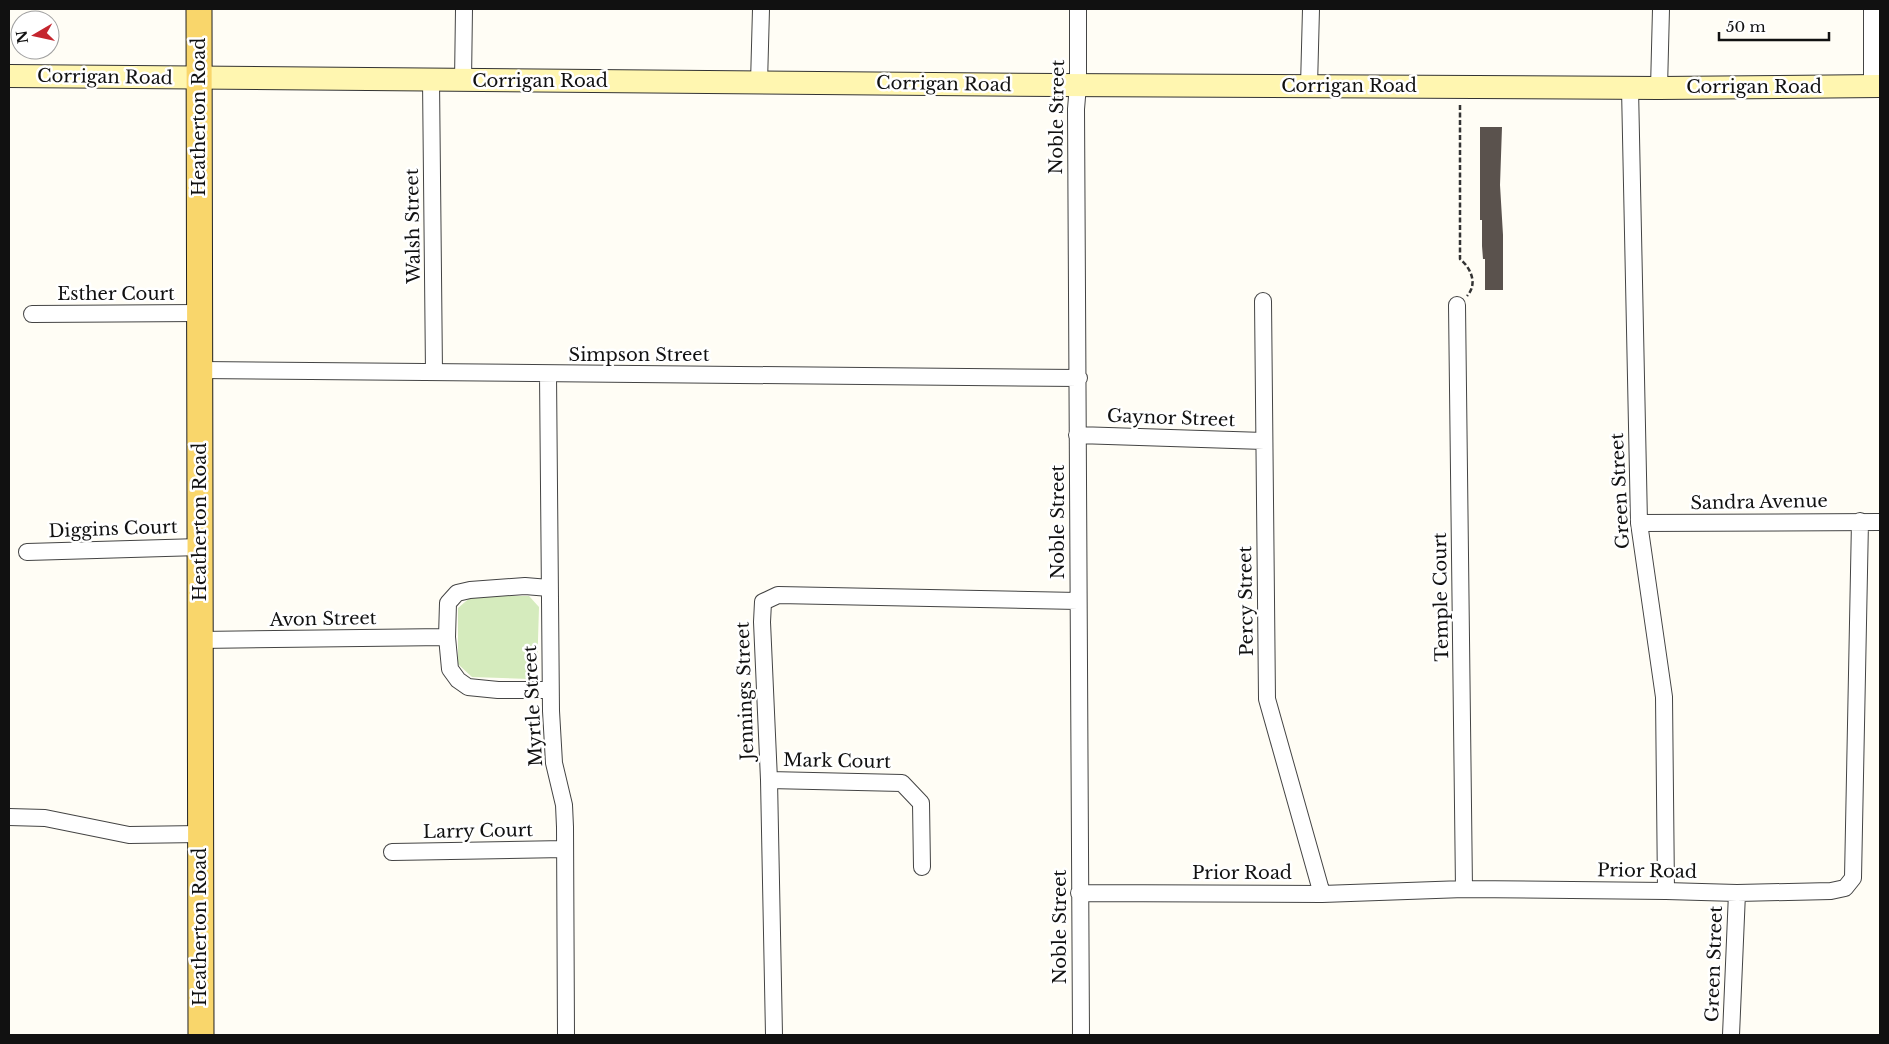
<svg xmlns="http://www.w3.org/2000/svg" width="1889" height="1044" font-family="'Libre Baskerville',serif">
<style>
.green{fill:#d5ebbd}
.building{fill:#5a524d}
.lines{fill:none;stroke-linecap:round;stroke-linejoin:round}
.street-casing{stroke:#444;stroke-width:18}
.secondary-casing{stroke:#333;stroke-width:24}
.primary-casing{stroke:#222;stroke-width:27}
.path{stroke:#333;stroke-width:2.5;stroke-dasharray:5 2.5;stroke-linecap:butt}
.street{stroke:#fff;stroke-width:16}
.secondary{stroke:#fff6b0;stroke-width:22}
.primary{stroke:#f9d66b;stroke-width:25}
.labels{text-anchor:middle;dominant-baseline:central;stroke-width:5;stroke-linejoin:round;paint-order:stroke}
.street-label{font-size:18px;fill:#111;stroke:#fff}
</style>
<rect width="100%" height="100%" fill="#fffdf5"/>
<path class="green" d="M472 596H529L539 607 537 673 529 679 472 677 458 664V608Z"/>
<path class="building" d="M1480 127H1502L1500 185 1503 235V290H1485V259H1483L1482 246V220H1480Z"/>
<g class="lines">
<g class="street-casing">
<path id="street" d="M1078 9V85L1076 109 1081 1035
M431 80 434 372
M463 81 464 9
M759 83 761 9
M1309 86 1311 9
M1872 86V9
M1630 88 1639 523 1664 697 1666 891
M1659 88 1661 9
M1263 301 1267 699 1322 894
M1457 305 1464 889
M32 314 200 313
M200 370 1079 378
M548 374 551 711 554 763 564 805 565 827 566 1035
M1077 435 1264 441
M1639 523 1880 522
M27 552 200 547
M447 637 448 603 457 593 470 590 525 586 549 588
M199 640 447 637 450 669 458 680 468 687 498 690H550
M769 780 902 783 921 803 922 867
M9 817 45 818 129 835 200 834
M392 852 565 849
M1079 893 1322 894 1464 889 1666 891 1737 893 1831 891 1845 888 1853 878 1860 521
M774 1035 769 780 762 622 763 602 778 595 1078 601
M1731 1035 1737 893"/>
</g>
<g class="secondary-casing">
<path id="secondary" d="M9 76 1057 85 1659 88 1880 86"/>
</g>
<g class="primary-casing">
<path id="primary" d="M199 9 201 1035"/>
</g>
<path class="path" d="M1460 105V259C1471 268 1478 284 1467 296"/>
<use href="#street" class="street"/>
<use href="#secondary" class="secondary"/>
<use href="#primary" class="primary"/>
</g>
<g class="labels">
<g class="street-label">
<text transform="translate(105 77) rotate(1)">Corrigan Road</text>
<text x="540" y="81">Corrigan Road</text>
<text transform="translate(944 84) rotate(1)">Corrigan Road</text>
<text x="1349" y="86">Corrigan Road</text>
<text x="1754" y="87">Corrigan Road</text>
<text transform="translate(199 117) rotate(-90)">Heatherton Road</text>
<text transform="translate(1057 117) rotate(-89)">Noble Street</text>
<text transform="translate(413 226) rotate(-91)">Walsh Street</text>
<text x="116" y="294">Esther Court</text>
<text x="639" y="355">Simpson Street</text>
<text transform="translate(1171 418) rotate(2)">Gaynor Street</text>
<text transform="translate(1620 491) rotate(-93)">Green Street</text>
<text transform="translate(1759 502) rotate(-1)">Sandra Avenue</text>
<text transform="translate(200 522) rotate(-90)">Heatherton Road</text>
<text transform="translate(1058 522) rotate(-90)">Noble Street</text>
<text transform="translate(113 529) rotate(-2)">Diggins Court</text>
<text transform="translate(1441 597) rotate(-91)">Temple Court</text>
<text transform="translate(1246 601) rotate(-91)">Percy Street</text>
<text transform="translate(323 619) rotate(-1)">Avon Street</text>
<text transform="translate(745 691) rotate(-92)">Jennings Street</text>
<text transform="translate(533 706) rotate(-93)">Myrtle Street</text>
<text transform="translate(837 761) rotate(1)">Mark Court</text>
<text transform="translate(478 831) rotate(-1)">Larry Court</text>
<text transform="translate(1647 871) rotate(1)">Prior Road</text>
<text x="1242" y="873">Prior Road</text>
<text transform="translate(200 927) rotate(-90)">Heatherton Road</text>
<text transform="translate(1060 927) rotate(-90)">Noble Street</text>
<text transform="translate(1714 964) rotate(-88)">Green Street</text>
</g>
</g>
<rect width="1889" height="1044" fill="none" stroke="#111111" stroke-width="20"/>
<g transform="translate(35 35) rotate(261)"><circle r="24" fill="#ffffff" stroke="#a0a0a0"/>
<path d="M0-4L9 19L0 12L-9 19Z" fill="#c4262e"/>
<text y="-8" font-size="14" font-weight="bold" text-anchor="middle" fill="#111111">N</text>
</g>
<path d="M1719 32v8h110v-8" fill="none" stroke="#111111" stroke-width="2.5"/>
<text x="1726" y="32" font-size="15" fill="#111111" stroke="#ffffff" stroke-width="4" paint-order="stroke">50 m</text>
</svg>
